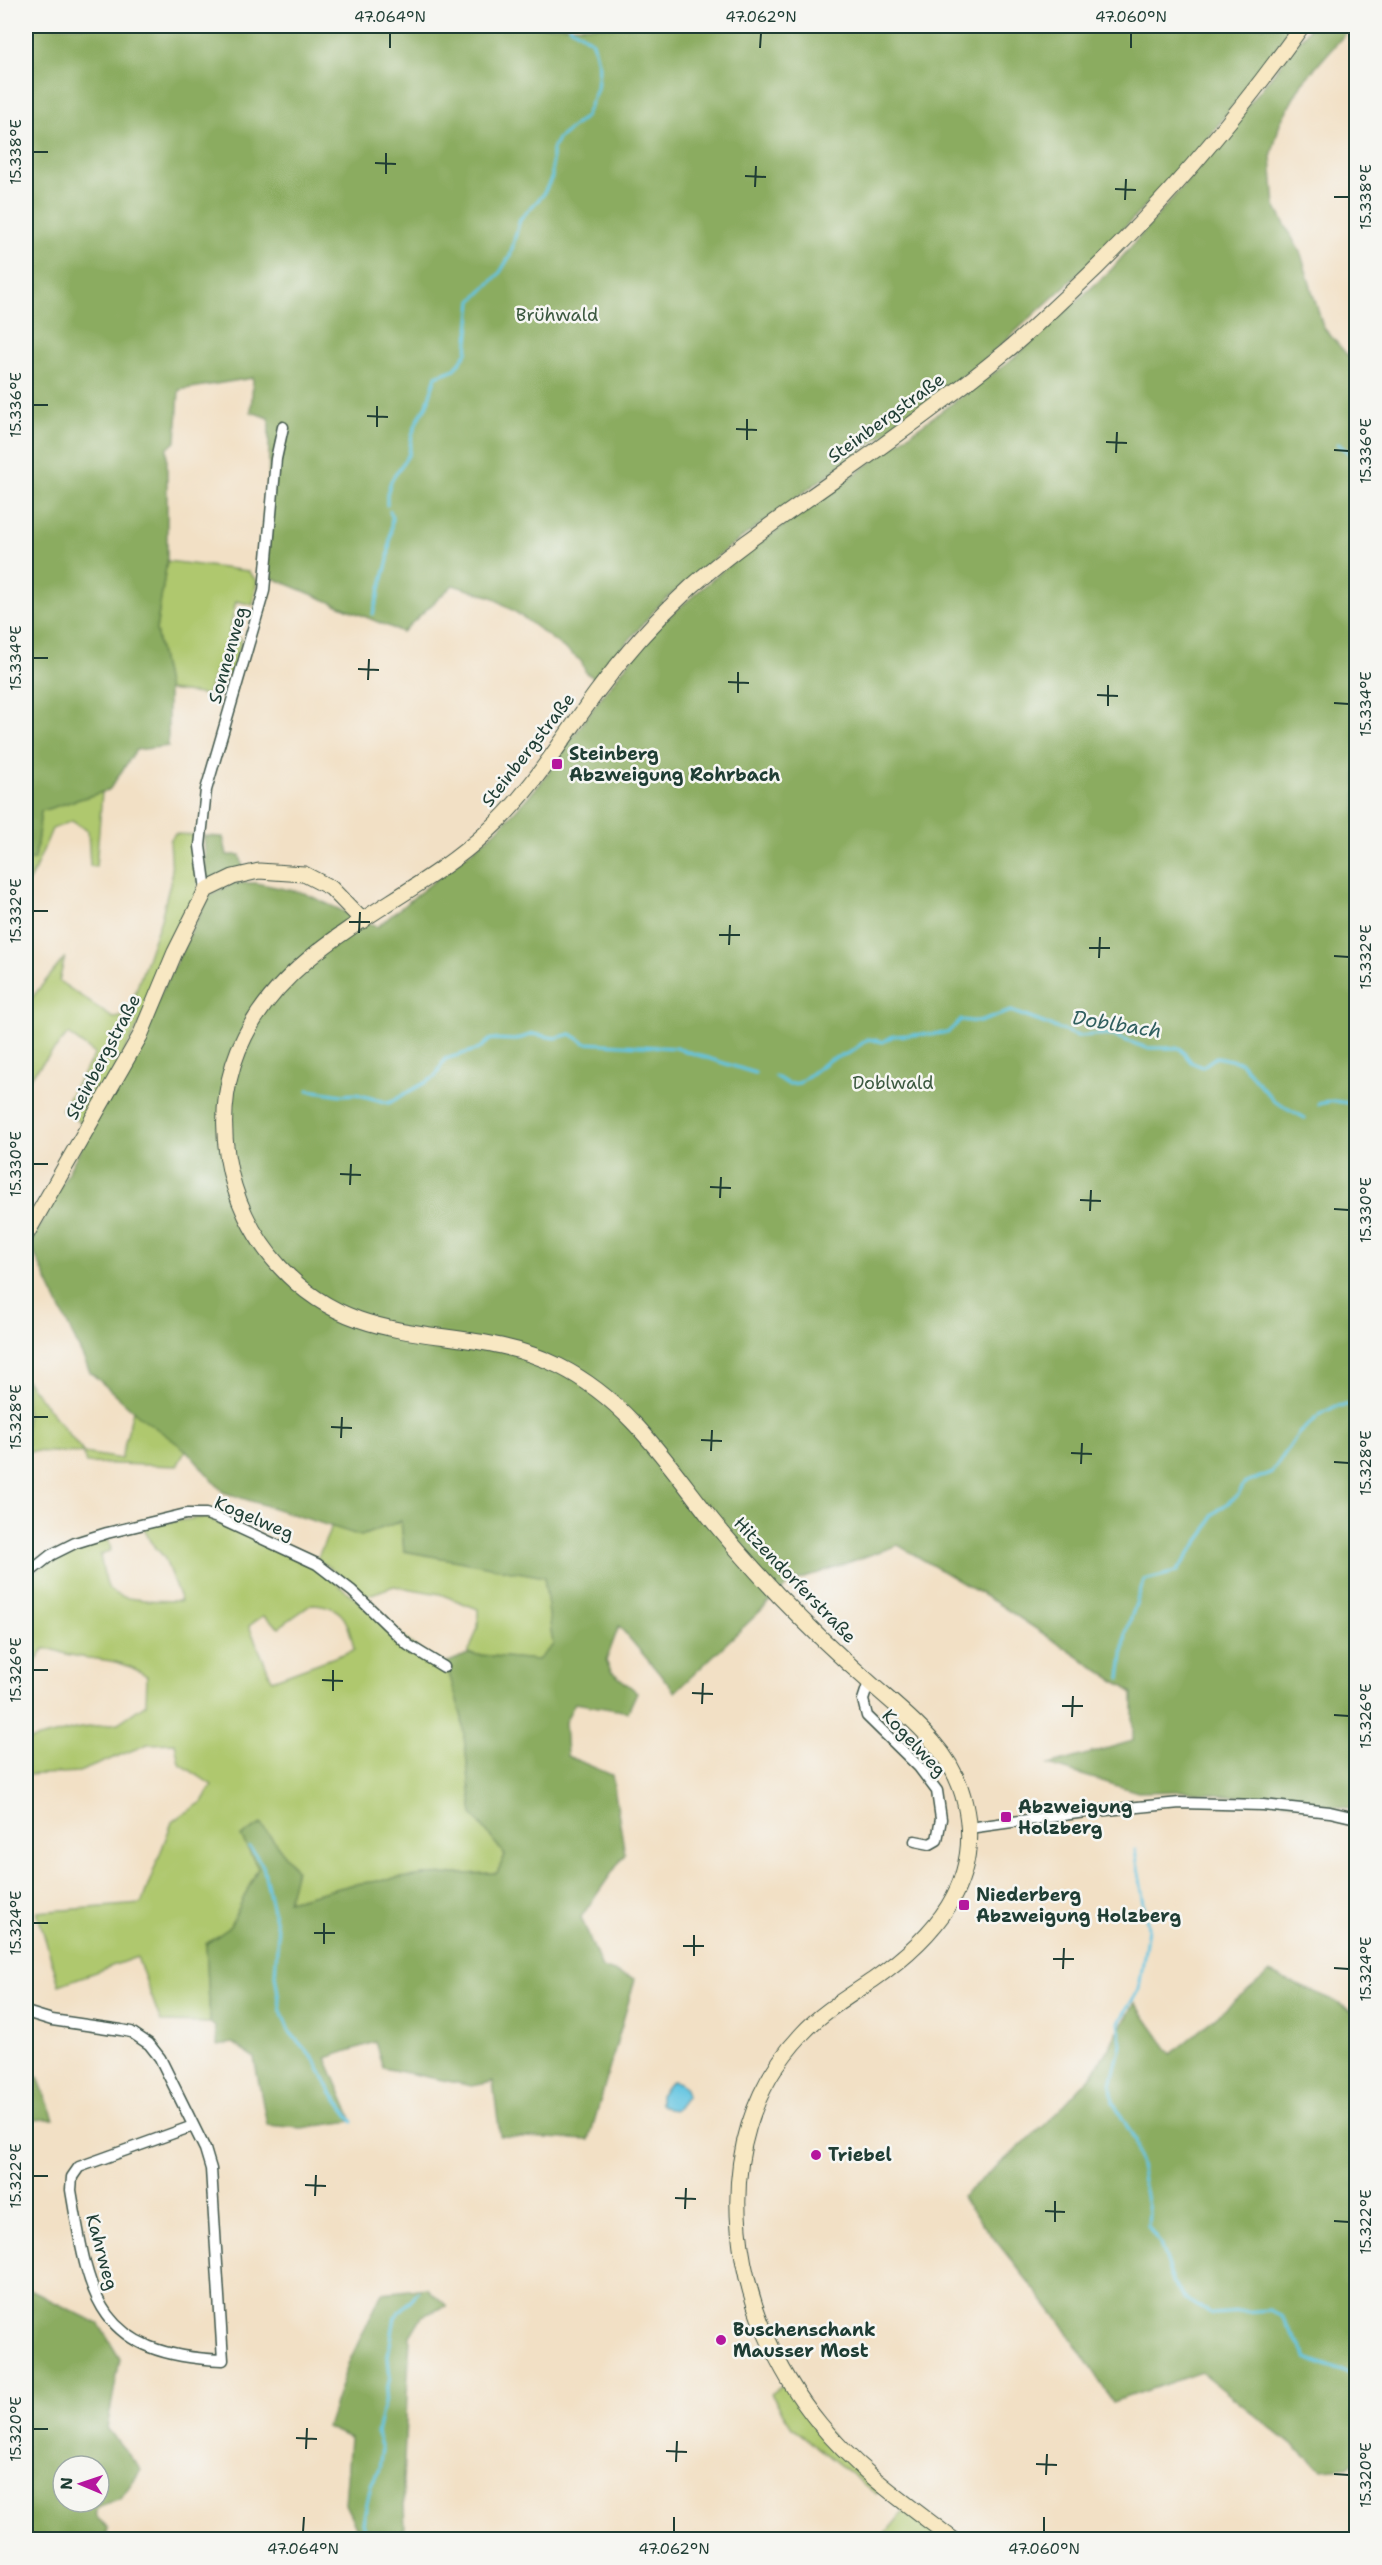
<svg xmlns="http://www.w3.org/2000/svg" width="1382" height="2565" font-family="'Shantell Sans',sans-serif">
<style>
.green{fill:#afc86e;stroke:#678251;stroke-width:1.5;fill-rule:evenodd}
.forest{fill:#8bac61;stroke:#55744a;stroke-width:1.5;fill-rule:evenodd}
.water{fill:#63c5e1;stroke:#41818a;stroke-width:1.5}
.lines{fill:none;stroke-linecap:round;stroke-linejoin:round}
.stream{stroke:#63c5e1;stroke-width:3}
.minor-casing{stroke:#3f554a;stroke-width:13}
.secondary-casing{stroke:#3f554a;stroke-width:17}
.minor{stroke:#fff;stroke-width:10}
.secondary{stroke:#f8e8c3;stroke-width:15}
.ticks{fill:none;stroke:#1f3d34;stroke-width:2}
.poi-dot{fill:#b5179e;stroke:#f6f6f2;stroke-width:2}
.labels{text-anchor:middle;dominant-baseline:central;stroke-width:5;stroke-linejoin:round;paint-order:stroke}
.park-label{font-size:18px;fill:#3c5940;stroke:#f6f6f2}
.street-label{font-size:18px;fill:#1f3d34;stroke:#f6f6f2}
.poi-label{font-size:18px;font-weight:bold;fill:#1f3d34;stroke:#f6f6f2;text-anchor:start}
.water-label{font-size:20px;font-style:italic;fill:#305f5f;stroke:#f6f6f2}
.neatline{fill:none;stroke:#1f3d34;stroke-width:2}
.ticks-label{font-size:15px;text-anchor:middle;fill:#1f3d34}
</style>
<rect width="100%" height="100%" fill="#f6f6f2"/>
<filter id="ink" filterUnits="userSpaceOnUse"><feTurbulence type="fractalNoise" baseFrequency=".0167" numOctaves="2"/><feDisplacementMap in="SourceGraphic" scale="12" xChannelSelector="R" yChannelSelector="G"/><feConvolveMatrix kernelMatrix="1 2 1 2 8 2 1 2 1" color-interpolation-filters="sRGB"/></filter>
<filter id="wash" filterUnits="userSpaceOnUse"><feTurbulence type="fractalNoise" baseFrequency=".008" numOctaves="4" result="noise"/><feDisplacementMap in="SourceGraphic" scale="24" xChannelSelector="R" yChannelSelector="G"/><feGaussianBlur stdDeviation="1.35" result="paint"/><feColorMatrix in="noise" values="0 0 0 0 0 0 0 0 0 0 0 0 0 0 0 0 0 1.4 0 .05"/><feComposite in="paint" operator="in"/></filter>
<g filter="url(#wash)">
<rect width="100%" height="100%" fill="#f2e0c5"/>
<path class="green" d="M167 561 248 571 257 581 253 605 236 601 229 635 242 639 233 675 215 670 207 695 168 690 156 630Z
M102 792 96 867 90 866 88 831 72 821 52 829 34 872 26 885V860L35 859 41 811Z
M175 834 196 835 195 860 199 894 183 916 147 1009 85 1125 61 1110 95 1054 68 1034 26 1082V1005L65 957 59 981 113 1018 127 1016 161 919 172 875 170 840Z
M26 1380 84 1453 121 1459 133 1410 186 1450 177 1466 86 1463 83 1453 26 1451Z
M205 1517 316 1567 450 1675 462 1718 473 1815 505 1855 497 1873 424 1875 355 1884 288 1901 241 1836 258 1868 229 1928 206 1944 210 2023 161 2022 137 1957 59 1985 37 1912 141 1904 172 1822 202 1802 212 1785 179 1763 175 1743 148 1744 79 1772 26 1775V1741L75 1729 118 1723 146 1704 147 1676C117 1656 98 1662 66 1654 58 1652 53 1647 44 1649L31 1669 26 1666V1579C44 1564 85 1533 109 1541L111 1550 100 1555C102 1565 104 1578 108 1587 116 1603 164 1600 181 1601L164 1557 150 1541 143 1526ZM312 1604C344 1605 349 1622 354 1650L272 1680 249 1626 263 1616 279 1627Z
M401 1521 404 1551 544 1576 553 1645 538 1660 468 1654 478 1627V1609L440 1594 394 1586 363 1597 343 1577 317 1559 332 1526 361 1536Z
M785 2384 879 2489 876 2494 792 2427 771 2394Z
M905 2510 942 2539 880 2540Z"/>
<path class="forest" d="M26 26H1293L1197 153 1088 265 980 364 725 550 660 604 596 679 586 673 581 661 520 615 492 597 453 585 402 632 268 576 269 418 251 412 253 378 179 390 176 441 167 449V561L156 630 168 690V746L136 750 109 790 41 811 35 859 26 860Z
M1311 26H1352L1302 83 1280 123 1271 157 1275 206 1301 254 1323 327 1356 365V1809L1187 1791 1138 1792 1049 1765 1133 1741V1693L1000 1605 898 1545 790 1583 675 1692 619 1626 606 1661 611 1671 637 1692 628 1712 575 1703 565 1722 567 1756 612 1775 625 1854 581 1917 602 1968 635 1979 589 2140 500 2136 493 2082 472 2086 383 2068 375 2042 326 2058 353 2121 302 2128 267 2125 254 2058 233 2043 218 2046 215 2027 210 2023 206 1944 229 1928 258 1868 241 1836 261 1824 296 1870 288 1901 355 1884 424 1875 497 1873 505 1855 473 1815 462 1718 446 1663 468 1654 538 1660 553 1645 544 1577 404 1551 401 1521 361 1536 223 1492 186 1450 138 1415 90 1372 30 1244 140 1036 209 895 234 883H256L304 893 377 927 496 831 540 784 599 700 655 629 724 569 1013 359 1111 270 1206 159Z
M204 836 223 837 227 855H240L243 868 211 879 206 876Z
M1269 1973 1331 1999 1356 2014V2460L1348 2467 1322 2469 1201 2372 1113 2402 1062 2324 961 2197 1046 2124 1093 2074 1135 2003 1171 2054Z
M26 2077H38L54 2119 26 2120Z
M26 2288 99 2324 120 2359 107 2428 141 2470 121 2498 97 2507C92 2519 101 2519 108 2528L106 2539H26ZM63 2466H99V2502H63Z
M427 2288 447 2306 422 2316 410 2336 403 2481 405 2528 396 2539H362L345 2504 350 2438 327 2427 348 2364 382 2293Z"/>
<path class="water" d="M671 2081C680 2081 685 2086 687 2095L676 2110 668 2109 660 2104V2095Z"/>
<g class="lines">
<path class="stream" d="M1338 444 1356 459
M387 505V494L391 481 409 454 412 435 418 419 427 405 436 376 455 369 467 352 472 301 499 274 510 256 520 219 543 195 552 177V150L558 139 585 117 597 89 599 67 593 42 569 26
M373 614 388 560 392 517 390 511
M775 1076 788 1084 799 1083 829 1060 849 1053 868 1039 883 1042 893 1036 947 1033 961 1020 979 1022 1011 1011 1078 1036 1108 1034 1147 1048H1180L1191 1062 1202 1067 1216 1057 1240 1062 1274 1101 1305 1118
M308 1090 342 1095 356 1094 389 1103 435 1077 445 1059 479 1049 491 1039 515 1040 533 1034 555 1038 571 1034 585 1043 676 1048 755 1073
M1318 1104 1333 1101 1356 1104
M1120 1678 1126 1633 1144 1580 1176 1572 1206 1531 1212 1515 1238 1495 1244 1484 1272 1472 1299 1433 1321 1414 1336 1406 1356 1404
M250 1847 263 1866 278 1934 275 1975 281 2011 289 2031 316 2062 331 2092 353 2122
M1135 1850 1148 1928 1139 1989 1119 2022 1121 2044 1111 2085 1113 2102 1135 2140 1149 2212 1148 2226 1160 2244 1174 2285 1186 2300 1213 2314 1270 2310 1282 2317 1307 2358 1356 2376
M368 2540 363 2522 371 2485 379 2469 382 2449 377 2433 390 2377 388 2356 395 2317 418 2292"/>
</g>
</g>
<g filter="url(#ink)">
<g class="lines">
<g class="minor-casing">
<path id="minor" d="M206 890 200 846 206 790 264 591 276 459 283 427
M26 1575 51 1555 75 1543 107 1533 186 1514H206L220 1519 317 1564 352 1591 408 1645 444 1667
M869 1682 863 1700 867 1716 919 1767 937 1791 941 1819 937 1840 930 1844 915 1841
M969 1828 1085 1812 1180 1803 1263 1805 1330 1812 1356 1818
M26 2012 52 2020 121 2030 131 2032 149 2044 160 2058 205 2149 211 2169 223 2360C96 2355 89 2297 71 2190L72 2177 79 2167 193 2126"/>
</g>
<g class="secondary-casing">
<path id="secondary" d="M26 1235 140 1036 175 952 206 890 233 877 259 871 304 874 331 888 363 921
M954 2540C907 2504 857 2470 820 2424 731 2316 699 2143 802 2034 822 2012 848 1997 873 1980 933 1938 983 1884 965 1804 960 1781 949 1760 933 1742 914 1719 890 1701 868 1681 837 1654 807 1625 778 1595 754 1569 730 1543 708 1515 664 1458 625 1399 559 1366 463 1318 363 1358 280 1267 224 1206 207 1110 245 1036 295 938 410 904 487 832 531 792 561 741 596 693 624 655 656 619 691 587 735 548 785 515 833 481 891 440 949 398 1004 353 1027 335 1048 313 1070 293 1157 212 1233 122 1302 26"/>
</g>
<use href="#minor" class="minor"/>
<use href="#secondary" class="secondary"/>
</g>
</g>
<path class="ticks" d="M390 48V33M760 48 761 33M1131 48V33M33 152H48M375 163 396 164M386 174V153M745 176 766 177M755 187 756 166M1115 189 1136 190M1334 197H1349M1125 200 1126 179M33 405H48M367 416 388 417M377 427V406M736 429 757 430M747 440V419M1106 442 1127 443M1334 450 1349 451M1116 453 1117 432M33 658H48M358 669 379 670M368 680 369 659M728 682 749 683M738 693V672M1097 695 1118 696M1334 703 1349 704M1108 706V685M33 911H48M349 922H370M359 933 360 912M719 935H740M729 945 730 925M1089 948H1110M1334 956 1349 957M1099 958 1100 937M33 1164H48M340 1174 361 1175M350 1185 351 1164M710 1187 731 1188M720 1198 721 1177M1080 1200 1101 1201M1334 1209 1349 1210M1090 1211 1091 1190M33 1417H48M331 1427 352 1428M341 1438 342 1417M701 1440 722 1441M711 1451 712 1430M1071 1453 1092 1454M1334 1462 1349 1463M1081 1464 1082 1443M33 1670H48M322 1680 343 1681M333 1691V1670M692 1693 713 1694M702 1704 703 1683M1062 1706H1083M1334 1715 1349 1716M1072 1717 1073 1696M33 1923H48M314 1933H335M324 1944V1923M683 1946H704M694 1956V1935M1053 1959H1074M1334 1968 1349 1969M1063 1969 1064 1948M33 2176H48M305 2185 326 2186M315 2196 316 2175M675 2198 696 2199M685 2209 686 2188M1045 2211 1065 2212M1334 2221 1349 2222M1055 2222V2201M33 2429H48M296 2438 317 2439M306 2449 307 2428M666 2451 687 2452M676 2462 677 2441M1036 2464 1057 2465M1334 2474 1349 2475M1046 2475 1047 2454M303 2532 304 2517M674 2532V2517M1044 2532V2517"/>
<g class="poi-dot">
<rect x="551" y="758" width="12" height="12" rx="3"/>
<rect x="1000" y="1811" width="12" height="12" rx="3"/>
<rect x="958" y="1899" width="12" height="12" rx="3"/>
<circle cx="816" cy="2155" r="6"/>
<circle cx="721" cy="2340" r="6"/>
</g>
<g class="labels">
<g class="park-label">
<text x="557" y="315">Brühwald</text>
<text x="893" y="1083">Doblwald</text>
</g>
<g class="street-label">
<text transform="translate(886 418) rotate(-36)">Steinbergstraße</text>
<text transform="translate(228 655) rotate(-74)">Sonnenweg</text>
<text transform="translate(528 750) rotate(-52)">Steinbergstraße</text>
<text transform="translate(103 1057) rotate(-62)">Steinbergstraße</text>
<text transform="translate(254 1518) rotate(23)">Kogelweg</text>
<text transform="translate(795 1580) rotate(46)">Hitzendorferstraße</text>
<text transform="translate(914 1743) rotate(47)">Kogelweg</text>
<text transform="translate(102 2252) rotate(75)">Kahrweg</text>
</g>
<g class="poi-label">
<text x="569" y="754">Steinberg<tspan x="569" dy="21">Abzweigung Rohrbach</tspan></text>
<text x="1018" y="1807">Abzweigung<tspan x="1018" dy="21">Holzberg</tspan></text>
<text x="976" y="1895">Niederberg<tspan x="976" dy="21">Abzweigung Holzberg</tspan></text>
<text x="828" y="2155">Triebel</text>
<text x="733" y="2330">Buschenschank<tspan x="733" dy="21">Mausser Most</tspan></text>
</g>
<g class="water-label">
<text transform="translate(1117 1024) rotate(9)">Doblbach</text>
</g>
</g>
<rect width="1382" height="2565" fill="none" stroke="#f6f6f2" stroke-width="66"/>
<g transform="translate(81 2484) rotate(272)"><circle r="28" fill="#f6f6f2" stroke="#a0aca6" stroke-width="1.5"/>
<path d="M0-4.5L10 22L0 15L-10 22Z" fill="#b5179e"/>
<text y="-9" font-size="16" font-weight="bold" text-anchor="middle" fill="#1f3d34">N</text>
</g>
<rect x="33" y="33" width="1316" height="2499" class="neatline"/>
<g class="ticks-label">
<text x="390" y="22">47.064°N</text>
<text x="761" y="22">47.062°N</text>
<text x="1131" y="22">47.060°N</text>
<text transform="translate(16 152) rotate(-90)" y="5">15.338°E</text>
<text transform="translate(1366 197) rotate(-90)" y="5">15.338°E</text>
<text transform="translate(16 405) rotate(-90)" y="5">15.336°E</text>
<text transform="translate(1366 451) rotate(-90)" y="5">15.336°E</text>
<text transform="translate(16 658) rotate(-90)" y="5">15.334°E</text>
<text transform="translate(1366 704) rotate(-90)" y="5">15.334°E</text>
<text transform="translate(16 911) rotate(-90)" y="5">15.332°E</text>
<text transform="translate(1366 957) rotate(-90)" y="5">15.332°E</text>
<text transform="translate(16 1164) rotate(-90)" y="5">15.330°E</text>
<text transform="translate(1366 1210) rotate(-90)" y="5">15.330°E</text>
<text transform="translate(16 1417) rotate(-90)" y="5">15.328°E</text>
<text transform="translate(1366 1463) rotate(-90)" y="5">15.328°E</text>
<text transform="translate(16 1670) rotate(-90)" y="5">15.326°E</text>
<text transform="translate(1366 1716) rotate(-90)" y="5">15.326°E</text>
<text transform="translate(16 1923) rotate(-90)" y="5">15.324°E</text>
<text transform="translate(1366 1969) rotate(-90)" y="5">15.324°E</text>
<text transform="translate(16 2176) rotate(-90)" y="5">15.322°E</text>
<text transform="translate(1366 2222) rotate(-90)" y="5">15.322°E</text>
<text transform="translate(16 2429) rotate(-90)" y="5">15.320°E</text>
<text transform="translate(1366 2475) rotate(-90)" y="5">15.320°E</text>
<text x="303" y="2554">47.064°N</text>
<text x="674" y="2554">47.062°N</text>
<text x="1044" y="2554">47.060°N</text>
</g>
</svg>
